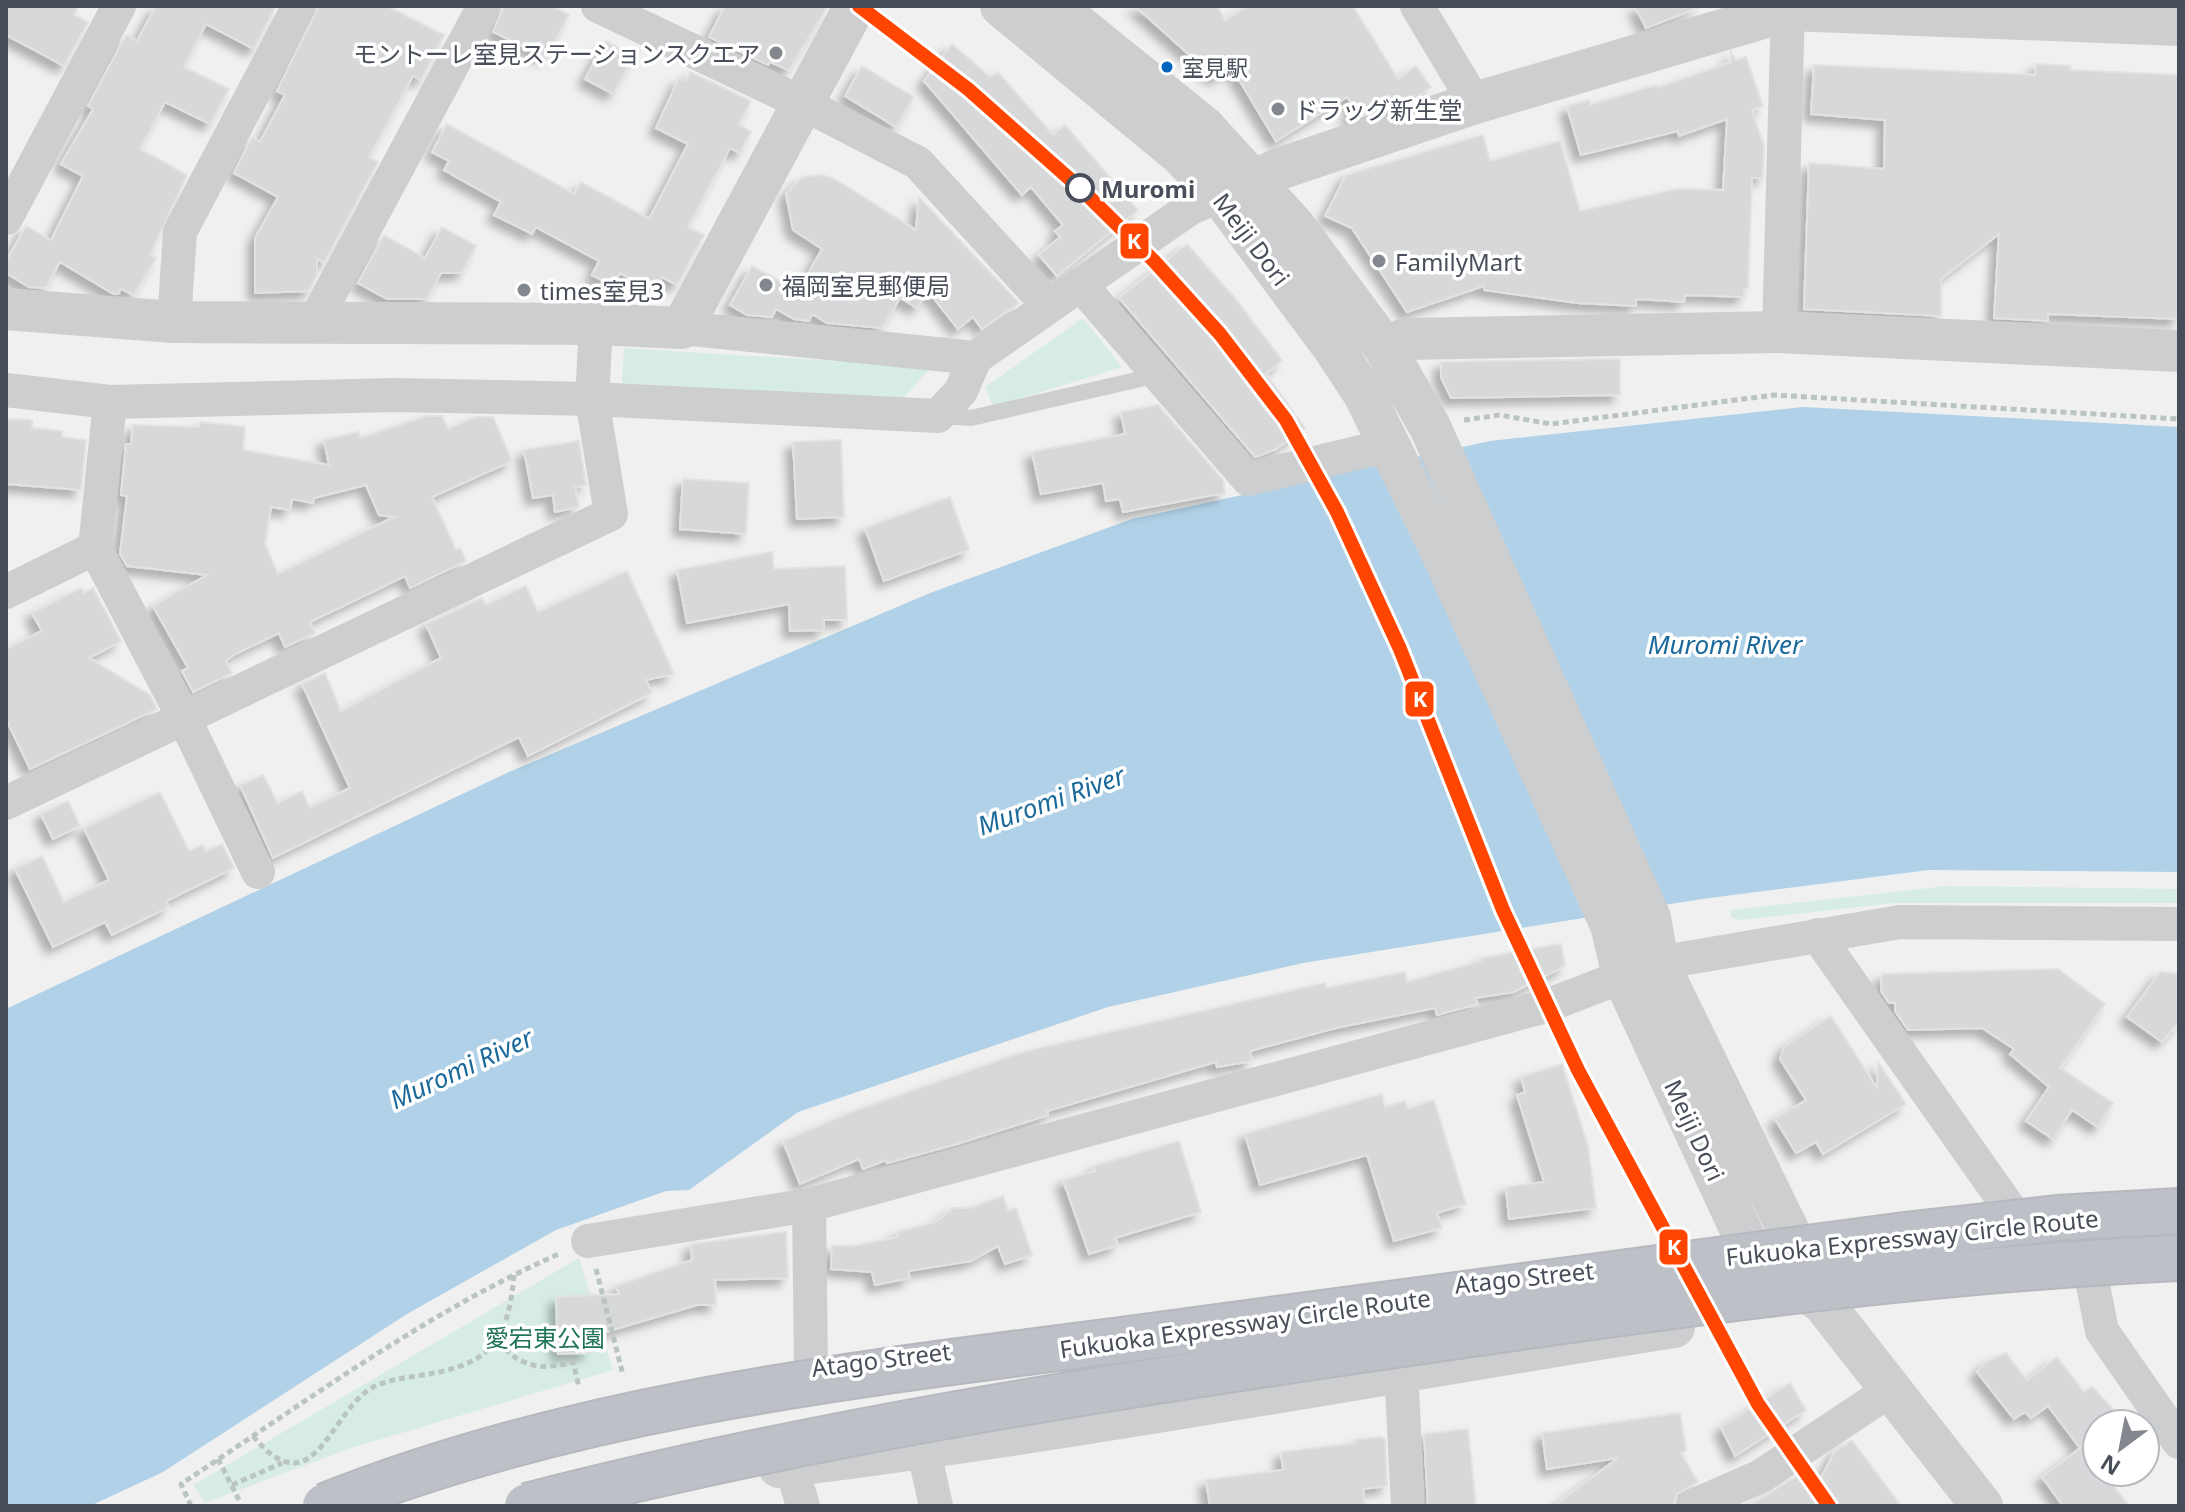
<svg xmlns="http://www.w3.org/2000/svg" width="2185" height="1512" font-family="'Noto Sans','Noto Sans JP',sans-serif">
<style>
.green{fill:#d7ede3}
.water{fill:#b0d1e7}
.building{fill:#d7d8da;stroke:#e2e2e3;stroke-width:2;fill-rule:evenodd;filter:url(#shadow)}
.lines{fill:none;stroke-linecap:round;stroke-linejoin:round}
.path{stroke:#bac4c2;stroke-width:5;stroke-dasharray:6 4;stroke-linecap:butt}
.service{stroke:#ccced0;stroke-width:16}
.minor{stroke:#ccced0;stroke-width:34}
.tertiary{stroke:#ccced0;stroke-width:42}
.motorway-bridge-casing{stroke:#b6b8be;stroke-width:48;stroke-linecap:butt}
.motorway-bridge{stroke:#bdc0c6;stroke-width:44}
.metro-1-casing{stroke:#fff;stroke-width:20}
.metro-1{stroke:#ff4500;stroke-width:14}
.poi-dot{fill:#83878e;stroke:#fff;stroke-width:3}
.bus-dot{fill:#0065bd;stroke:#fff;stroke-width:3}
.stop-dot{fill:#fff;stroke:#494f5a;stroke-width:4}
.labels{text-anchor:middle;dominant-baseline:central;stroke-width:7;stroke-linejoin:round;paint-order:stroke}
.bus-label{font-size:22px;fill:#494f5a;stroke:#fff;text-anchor:start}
.poi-label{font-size:24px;fill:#494f5a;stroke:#fff;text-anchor:start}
.stop-label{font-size:24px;font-weight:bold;fill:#494f5a;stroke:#fff;text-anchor:start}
.street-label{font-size:24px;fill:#494f5a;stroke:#fff}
.park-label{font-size:24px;fill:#217459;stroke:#fff}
.water-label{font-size:26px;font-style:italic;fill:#1b6a9b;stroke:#fff}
.line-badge{stroke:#fff;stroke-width:3}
.badge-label{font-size:22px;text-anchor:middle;font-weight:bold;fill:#fff}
</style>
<defs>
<filter id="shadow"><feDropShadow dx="-7" dy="7" stdDeviation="4" flood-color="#0004"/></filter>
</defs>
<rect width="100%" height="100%" fill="#f0f0f0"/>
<path class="green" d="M1083 318 1122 367 993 407 985 387Z
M624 348 931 367 902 400 622 383Z
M1947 886 2179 889V903H1895L1741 920 1732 918 1730 910Z
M579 1258 613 1370 351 1448 205 1503 193 1485Z"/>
<path class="water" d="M1803 407 2179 427V872L1929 870 1702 899 1303 963 1108 1007 798 1112 689 1190 666 1191 556 1230 407 1314 163 1472 90 1506H6V1009L509 772 930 593 1132 519 1490 441Z"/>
<path class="building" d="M6 6H78L74 15 88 22 64 66 6 35Z
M156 6H276L254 49 206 24 184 67 229 89 210 124 165 102 140 149 187 175 150 255 156 258 134 295 121 289 118 294 112 293 60 262 46 288 29 287 6 273V261L26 226 51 240 83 176 61 164 93 109 88 106 126 35 137 41Z
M319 6H387L444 35 421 80 413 76 369 157 378 162 324 263 317 259V275L309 291 255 293V238L278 197 234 173 252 137 260 142 285 95 277 91Z
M504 6H552L569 15 546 57 493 32Z
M725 6H828L789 70 770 62 768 65 709 37Z
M1135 6H1217L1225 20 1248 6H1353L1398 79 1416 66 1431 87 1416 98 1351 120 1347 114 1355 109 1347 97 1276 141 1232 68 1215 78Z
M1635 6H1702L1646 28Z
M606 41 634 56 613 94 585 79Z
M952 44 990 77 998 72 1053 135 1065 125 1138 210 1057 276 1039 255 1060 237 1055 231 1063 225 1031 187 1022 195 924 81Z
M1731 52 1736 60 1746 57 1763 106 1752 110 1764 146 1763 178H1752L1748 288 1744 289V297L1685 295 1684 302 1636 299V306L1577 303 1484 290V286L1407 312 1352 228 1325 216 1346 175 1483 135 1490 161 1560 141 1580 211 1677 189 1723 190 1727 119 1679 136 1678 131 1581 155 1567 107 1589 100 1590 105 1656 85 1657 88 1731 62Z
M2036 64 2071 66 2070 70 2179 75V319L2048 314V321L1994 318 1999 234 1941 279V316L1804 309 1809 163 1884 169 1885 120 1811 114 1814 65 2035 75Z
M862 66 914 97 896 127 845 96Z
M690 72 751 101 739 124 751 132 740 153 730 148 688 227 704 235 677 285 662 277 657 285 647 280 644 286 620 273 613 286 592 275 599 261 536 227 532 234 494 215 501 202 444 170 449 161 432 152 447 124 574 194 581 182 649 219 688 144 656 128 679 78 686 81Z
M819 175 833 178 916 230 919 197 1019 303 982 329 973 317 958 329 928 291 917 308 900 298 882 328 827 323 812 314 809 321 794 319 776 309 772 317 747 315 730 305 752 266 798 291 822 249 793 230 786 194 801 178Z
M442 227 476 246 462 273H441L427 299H387L358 283 384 235 425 258Z
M1187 244 1234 297 1282 360 1266 374 1305 428 1276 449 1258 456 1255 457 1119 298Z
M1620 359V395L1451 398 1441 377V362Z
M1158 405 1223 480 1225 493 1123 512 1120 499 1106 501 1103 483 1041 494 1032 452 1125 434 1121 412Z
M427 416H442L448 429 475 417H493L512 461 432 497 456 550 460 548 466 561 410 588 405 576 310 622 315 633 285 647 279 633 235 654 226 661 232 673 193 692 182 671 188 668 153 606 207 575 127 566 120 554 127 496 121 495 126 444H131L133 425 199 427 200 422 245 427 243 450 329 465 324 440 359 432 360 438ZM366 485 379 515 394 517 278 574 265 544 271 507 290 510 292 499 313 503 314 498Z
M6 419 32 420V428L62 431V437L86 440 81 490 6 484Z
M841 440 844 517 797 519 793 442Z
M579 441 586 485 575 487 579 507 555 512 553 495 533 498 524 450Z
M683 479 749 483 746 534 680 529Z
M950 497 969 550 884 581 865 528Z
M772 552 774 569 845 566 847 620H824V630L790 631 789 604 687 623 677 570Z
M627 571 674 674 646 680 652 693 528 756 519 737 273 858 240 785 263 775 278 803 302 791 310 808 350 788 302 684 325 673 341 711 441 658 426 624 482 598 486 605 526 586 538 612Z
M81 588 84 593 93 588 121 641 89 658 150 695 157 709 30 769 6 719V649L42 631 32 613Z
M160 792 189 851 203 845 206 851 222 844 234 868 166 901 169 907 112 935 105 922 53 947 15 869 42 856 64 902 109 880 84 828Z
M68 801 80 826 53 839 41 814Z
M1561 944 1565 966 1514 992 1475 998 1478 1004 1437 1015 1435 1008 1336 1028 1250 1051 1252 1061 1217 1067 1216 1062 1047 1111 1048 1115 957 1144 887 1163 886 1160 863 1169 859 1159 800 1184 783 1141 852 1112 1023 1052 1325 983 1326 988 1405 972 1407 982 1481 961V958Z
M2058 969 2105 1004 2060 1068 2113 1103 2098 1127 2072 1110 2053 1139 2026 1121 2049 1087 2010 1054 2014 1049 1982 1028 1908 1030 1895 1011V1003H1889L1881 991 1882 974Z
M2160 972 2179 974V1022L2162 1042 2127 1017Z
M1831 1016 1877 1088 1878 1062 1906 1104 1823 1154 1816 1142 1796 1153 1775 1119 1806 1100 1780 1059 1784 1047Z
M1562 1064 1588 1146 1596 1208 1509 1219 1506 1187 1544 1182 1517 1095 1525 1092 1521 1077Z
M1382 1094 1385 1107 1405 1101 1408 1109 1434 1100 1466 1204 1437 1213 1442 1228 1394 1241 1367 1155 1260 1185 1245 1134Z
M1179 1141 1201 1212 1115 1238 1118 1245 1089 1254 1063 1180 1095 1171 1094 1166Z
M1003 1196 1008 1211 1016 1208 1032 1255 1005 1264 998 1246 971 1261 908 1271 910 1278 875 1285 872 1272 831 1269 832 1246H854L898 1237 897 1232 936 1222 953 1208H971Z
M786 1232 788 1278 715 1280 716 1305H697L589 1337V1353L558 1354 556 1297 619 1294 616 1286 692 1260 691 1244Z
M2006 1353 2027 1380 2057 1357 2084 1392 2092 1386 2121 1418 2112 1424H2097V1435L2080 1448 2048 1406 2031 1418 2025 1412 2014 1419 1977 1372 1986 1362Z
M1790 1383 1806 1410 1735 1456 1721 1427Z
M1680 1413 1686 1450 1681 1453 1698 1482 1677 1494 1673 1505 1554 1506 1618 1458 1547 1469 1542 1433Z
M1468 1429 1476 1506H1428L1424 1434Z
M1380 1437 1385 1439 1387 1486 1363 1489 1365 1506H1210L1206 1480 1283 1470 1281 1452 1355 1443V1440Z
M1852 1440 1901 1506H1748L1802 1473 1814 1491 1835 1451Z
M2083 1446 2097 1464V1472H2103L2129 1506H2063L2042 1477Z"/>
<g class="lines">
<path class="path" d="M1464 420 1500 415 1551 424 1774 395 2179 419
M596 1269 623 1375
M498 1342C520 1367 541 1371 573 1362L579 1387
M253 1436C315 1511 330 1408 375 1386 390 1379 406 1378 422 1375 491 1365 508 1341 514 1275
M218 1459 239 1500
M232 1485 282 1463
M191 1506 181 1484C303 1404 428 1311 561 1253"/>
<path class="service" d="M941 416 971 418 1158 375"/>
<path class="minor" d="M598 6 802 103 918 163 1048 305
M1417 6 1475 103
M6 218 119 6
M1080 284 1248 479 1390 445
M174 322 180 232 299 6
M314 323 484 6
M682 328 975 358 1189 209 1220 195
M1779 332 1788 6
M6 390 110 402 394 395 592 399 938 416 961 391 975 358
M95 548 110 402
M6 592 95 548 184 718 258 872
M6 803 611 514 592 399 596 324
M1817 935 2019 1222
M809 1205 811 1367
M588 1241 809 1205 1546 1006 1658 963 1900 922 2179 924
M2090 1270 2102 1331 2179 1442
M1401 1370 1408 1506
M923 1447 936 1506
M791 1465 803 1506
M1693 1506 1761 1476 1892 1389"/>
<path class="tertiary" d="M1001 6 1180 154 1220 195 1333 347 1364 394 1441 551 1611 925 1623 976 1751 1252 1823 1303 1982 1506
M1054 6 1203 126 1295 227 1385 348 1430 427 1650 918 1658 963 1813 1281
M1232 189 1279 169 1475 103 1790 10 2179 25
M6 309 174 322 596 324 682 328 855 6
M1385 348 1405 339 1779 332 2179 351
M779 1467C1079 1430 1376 1374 1674 1327"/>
<g class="motorway-bridge-casing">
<path id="motorway-bridge" d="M325 1506C579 1405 852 1375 1121 1340 1382 1305 1643 1269 1905 1235L2057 1218 2179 1211
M527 1506C801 1435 1081 1391 1361 1350 1633 1310 1905 1271 2179 1258"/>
</g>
<use href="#motorway-bridge" class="motorway-bridge"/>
<g class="metro-1-casing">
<path id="metro-1" d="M859 6 968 89 1081 189 1154 261 1220 334 1286 420 1337 512 1400 649 1503 910 1578 1070 1758 1404 1829 1506"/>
</g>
<use href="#metro-1" class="metro-1"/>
</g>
<g class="poi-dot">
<circle cx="776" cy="53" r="8"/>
<circle cx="1278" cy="109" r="8"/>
<circle cx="1379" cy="261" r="8"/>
<circle cx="766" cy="285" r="8"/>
<circle cx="524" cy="290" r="8"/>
</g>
<circle class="bus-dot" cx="1167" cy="67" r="7"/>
<circle class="stop-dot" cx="1080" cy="188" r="13"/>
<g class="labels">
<g class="bus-label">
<text x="1182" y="67">室見駅</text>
</g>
<g class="poi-label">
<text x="760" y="53" text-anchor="end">モントーレ室見ステーションスクエア</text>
<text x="1294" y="109">ドラッグ新生堂</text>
<text x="1395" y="261">FamilyMart</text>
<text x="782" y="285">福岡室見郵便局</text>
<text x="540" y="290">times室見3</text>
</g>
<g class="stop-label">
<text x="1101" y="188">Muromi</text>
</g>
<g class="street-label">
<text transform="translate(1252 239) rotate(53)">Meiji Dori</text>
<text transform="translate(1695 1130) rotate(65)">Meiji Dori</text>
<text transform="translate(1912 1237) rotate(-6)">Fukuoka Expressway Circle Route</text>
<text transform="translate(1524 1277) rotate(-6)">Atago Street</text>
<text transform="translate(1245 1323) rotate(-8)">Fukuoka Expressway Circle Route</text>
<text transform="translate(881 1359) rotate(-7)">Atago Street</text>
</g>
<g class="park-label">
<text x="545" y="1337">愛宕東公園</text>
</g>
<g class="water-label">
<text x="1725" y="644">Muromi River</text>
<text transform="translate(1051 800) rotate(-20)">Muromi River</text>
<text transform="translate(461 1068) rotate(-25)">Muromi River</text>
</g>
</g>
<g class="line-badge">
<rect x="1119" y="222" width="31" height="38" rx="8" fill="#ff4500"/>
<rect x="1404" y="680" width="31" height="38" rx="8" fill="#ff4500"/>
<rect x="1658" y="1228" width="31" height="38" rx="8" fill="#ff4500"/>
</g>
<g class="badge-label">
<text x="1134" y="249">K</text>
<text x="1420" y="707">K</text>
<text x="1674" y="1255">K</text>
</g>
<rect width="2185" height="1512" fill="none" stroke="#494f5a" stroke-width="16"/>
<g transform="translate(2121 1448) rotate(212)"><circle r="38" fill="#ffffff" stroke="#b6b9bd" stroke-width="2"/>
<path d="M0-6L14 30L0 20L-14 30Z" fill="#83878e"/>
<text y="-12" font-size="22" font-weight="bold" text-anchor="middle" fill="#494f5a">N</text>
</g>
</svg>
